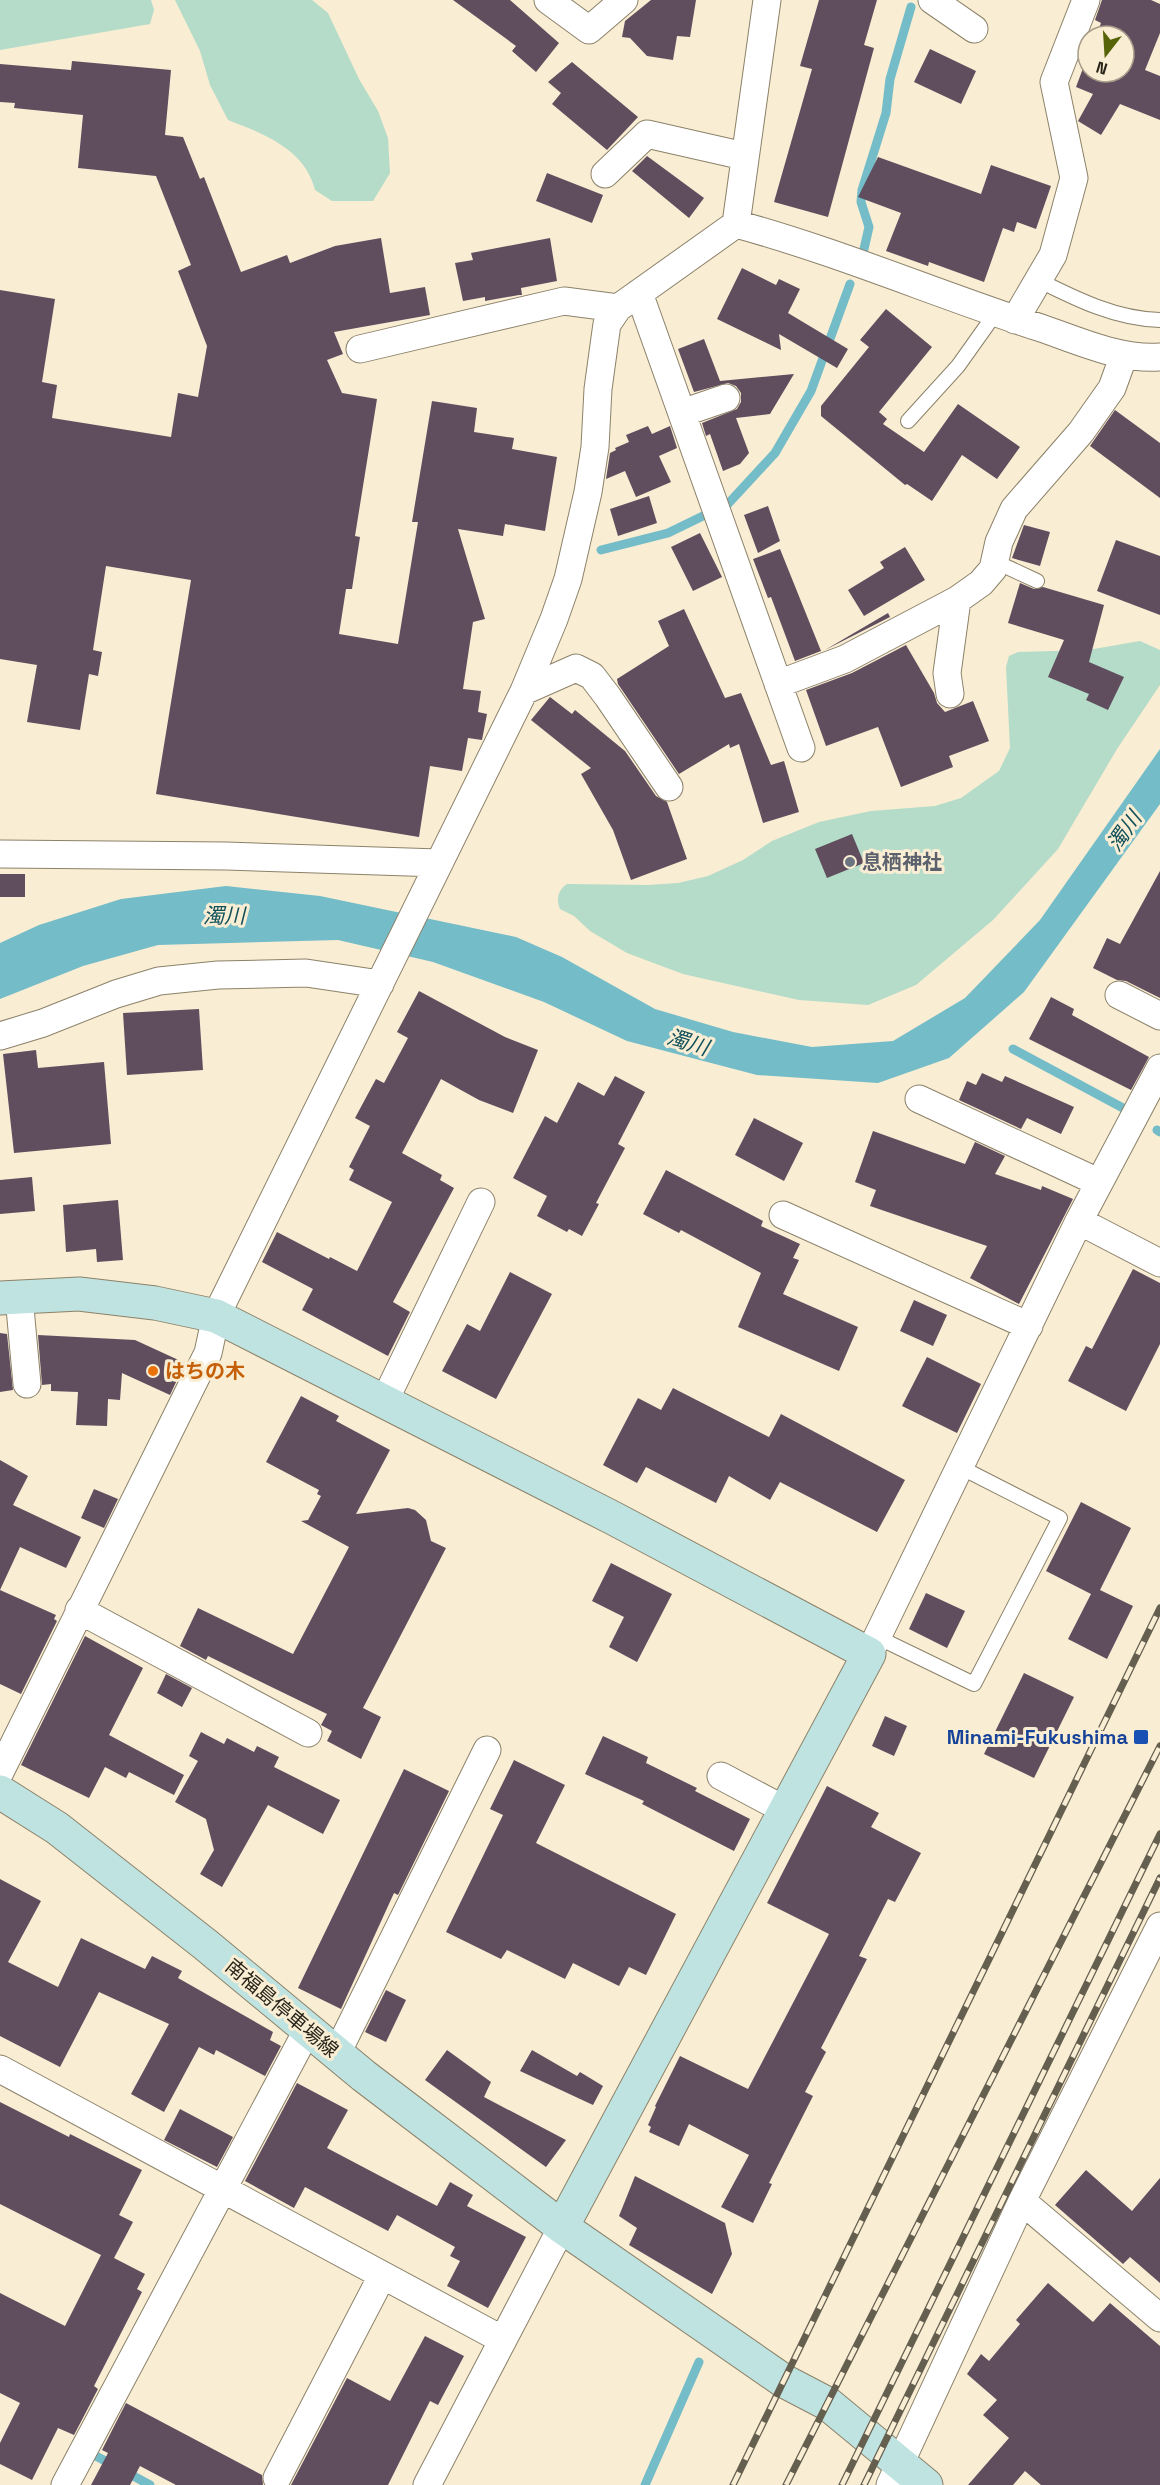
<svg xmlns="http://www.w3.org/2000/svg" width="1160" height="2485" font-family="'Space Grotesk','Noto Sans JP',sans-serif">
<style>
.green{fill:#b4dcc8}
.water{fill:#73bcc8}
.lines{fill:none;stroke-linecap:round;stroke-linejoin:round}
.stream{stroke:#73bcc8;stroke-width:9}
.building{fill:#604e5f}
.lane-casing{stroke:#8c826a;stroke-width:16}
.street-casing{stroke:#8c826a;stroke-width:29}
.secondary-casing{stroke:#8c826a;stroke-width:35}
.lane{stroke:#fff;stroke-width:14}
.street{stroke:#fff;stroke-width:27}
.secondary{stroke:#bfe3e0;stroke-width:33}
.rail-casing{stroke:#655f50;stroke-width:7}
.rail{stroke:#f9edd3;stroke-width:4.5;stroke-dasharray:14;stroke-linecap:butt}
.worship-dot{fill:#6b7280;stroke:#f9edd3;stroke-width:2}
.food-dot{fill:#e8710a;stroke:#f9edd3;stroke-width:2}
.transit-dot{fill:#1a4fb4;stroke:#f9edd3;stroke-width:2}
.labels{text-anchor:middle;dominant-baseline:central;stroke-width:6;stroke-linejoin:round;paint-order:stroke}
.worship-label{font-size:20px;font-weight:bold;fill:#5b616d;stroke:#f9edd3;text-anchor:start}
.food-label{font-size:20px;font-weight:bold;fill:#c56008;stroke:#f9edd3;text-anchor:start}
.transit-label{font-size:20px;font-weight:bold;fill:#164399;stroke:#f9edd3;text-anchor:end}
.street-label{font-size:20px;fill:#28241a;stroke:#f9edd3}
.water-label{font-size:21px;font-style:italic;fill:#12515b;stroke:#f9edd3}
</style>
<rect width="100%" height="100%" fill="#f9edd3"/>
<path class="green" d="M0 0H151L154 10 150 24 0 50Z
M175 0H312L328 13 359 79 378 111 388 138 390 173 373 201H332L315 190C305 149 264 134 228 120L210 85 200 51Z
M1140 641 1160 650V685L1117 749 1058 849 993 920 916 985 868 1005 799 1000 683 974 627 953 590 931 574 916 560 909C556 899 558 890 567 884L648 885 678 883 708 876 743 860 772 841 819 822 871 811 935 806 961 798 999 771 1010 748 1006 667 1009 656 1018 652 1088 650Z"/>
<path class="water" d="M1160 749V804L1024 992 949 1058 878 1083 757 1075 627 1041 544 1002 433 962 338 940 158 945 83 966 0 999V943L39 925 121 899 226 886 320 896 516 937 562 957 655 1009 733 1032 812 1047 893 1041 965 998 1040 920Z"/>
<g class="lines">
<path class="stream" d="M864 249 869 227 861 202 862 190 886 113 890 79 911 7
M727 505 775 453 811 391 850 284
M601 550 668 533 705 515
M1013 1049 1123 1108
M1157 1130 1160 1132
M92 2454 113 2465
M126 2472 150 2485
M645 2485 699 2362"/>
</g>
<path class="building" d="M453 0H510L559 43 536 72 512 51 516 46Z
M651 0H696L690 37 677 36 673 60 647 56 630 38 622 37 625 21Z
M819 0H877L864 45 874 48 828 217 774 202 812 69 800 66Z
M1102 0H1151L1160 4V33L1145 70 1160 76V120L1120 104 1101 135 1078 121 1093 94 1076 87 1088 55V72H1124V36H1096L1101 23 1095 20Z
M930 49 976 71 961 104 914 82Z
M72 61 171 70 165 135 183 137 200 179 204 177 241 272 287 255 290 263 335 246 381 238 390 293 425 287 430 315 334 332 343 354 327 360 342 393 377 399 355 536 360 537 352 589H346L339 634 398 644 418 522H412L432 401 477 408 474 432 514 438 512 449 557 457 545 531 505 524 503 536 458 529 485 619 473 622 463 689 481 691 478 712 487 714 482 740 468 738 462 771 430 766 419 837 156 794 191 580 106 566 93 650 102 652 98 676 89 674 80 730 27 722 37 665 0 659V290L55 299 42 382 57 385 52 418 171 437 178 393 198 397 207 346 178 271 191 265 156 176 78 168 83 115 14 108 15 103 0 102V64L71 70Z
M572 62 638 117 607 150 552 104 561 93 548 82Z
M647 156 704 198 689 218 632 171Z
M878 157 981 194 991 165 1051 186 1036 229 1017 222 1014 232 1003 228 984 282 929 262 928 266 886 251 901 213 858 197Z
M547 173 603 195 592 223 536 201Z
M550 238 557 281 521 288 522 295H519L485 301V297L463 301 455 263 473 260 471 253Z
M742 268 776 285 779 279 800 289 788 313 848 349 837 368 779 334 781 350 717 319Z
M886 309 932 347 879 412 887 419 883 424 924 452 958 404 1020 447 997 479 962 455 932 501 907 484 905 485 821 416V406L869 347 860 340Z
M704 339 720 381 794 374 770 414 736 418 749 453 740 464 723 471 710 434 706 436 702 423 737 409 741 402V393L736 386 728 383 694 392 678 349Z
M1115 410 1160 443V498L1090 446Z
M648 426 652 434 670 426 677 448 659 456 671 482 636 497 625 471 606 479 610 453 616 450 615 448 629 442 626 435Z
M649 496 657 523 618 536 610 509Z
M768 506 780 541 758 553 744 515Z
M1024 525 1050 532 1040 566 1012 558Z
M700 533 722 577 693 591 671 547Z
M1116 540 1160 556V615L1097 591Z
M905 547 925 580 864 616 848 590 884 568 880 562Z
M780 549 821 651 795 661 771 597 768 598 753 559Z
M1020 583 1034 589 1043 587 1104 605 1089 662 1124 677 1108 710 1086 700 1089 694 1048 677 1064 640 1008 623Z
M684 609 725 698 741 693 771 765 784 761 799 812 763 823 739 744 730 748 729 744 679 774 618 684 617 679 669 646 658 621Z
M888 613 890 617 825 650Z
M906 645 934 693 937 703 945 712 973 701 989 741 949 756 953 767 901 787 878 727 826 746 806 690 852 673Z
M550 697 572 714 575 710 625 751 656 796 667 802 687 859 631 880 613 830 581 774 591 768 531 720Z
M852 834 864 863 827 878 815 849Z
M1160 871V998L1126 981 1117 980 1093 968 1107 938 1120 944Z
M0 874H25V897H0Z
M419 991 505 1037 538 1050 513 1113 479 1100 441 1079 402 1153 442 1175 440 1180 454 1188 393 1302 410 1312 388 1356 302 1310 313 1289 262 1262 277 1232 329 1259 330 1257 357 1271 392 1202 349 1180 354 1170 349 1167 370 1126 355 1118 376 1079 384 1083 408 1038 397 1032Z
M1051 997 1074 1009 1072 1015 1149 1057 1131 1090 1029 1039Z
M199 1009 203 1070 127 1075 123 1013Z
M36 1050 38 1068 104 1062 111 1144 14 1153 3 1054Z
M982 1073 1002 1082 1005 1076 1074 1107 1061 1134 1027 1118 1021 1129 959 1100 967 1081 976 1085Z
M615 1076 645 1092 618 1144 625 1148 596 1203 599 1204 582 1236 569 1229 567 1232 537 1216 547 1196 513 1178 545 1116 557 1123 578 1082 604 1096Z
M754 1118 803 1143 784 1181 735 1155Z
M873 1131 965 1164 975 1142 1005 1156 995 1174 1041 1190 1042 1186 1073 1199 1019 1304 970 1278 987 1246 870 1206 876 1190 855 1182Z
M666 1170 763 1221 761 1226 800 1244 793 1258 799 1260 783 1294 858 1327 839 1371 738 1327 761 1273 681 1230 679 1233 643 1214Z
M32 1177 35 1211 0 1214V1180Z
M118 1200 123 1260 97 1262 96 1249 66 1252 63 1205Z
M1133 1269 1160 1283V1344L1126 1411 1068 1381 1086 1346 1092 1349Z
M510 1272 552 1294 496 1399 442 1371 467 1324 480 1331Z
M914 1300 947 1315 933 1346 900 1331Z
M0 1333 7 1334 13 1390 0 1392Z
M38 1335 135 1340 185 1363 170 1395 122 1373 120 1400 108 1399 107 1426 76 1425 78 1392 51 1391V1384L42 1385Z
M927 1357 981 1384 957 1433 902 1406Z
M673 1388 769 1437 781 1414 905 1480 877 1532 780 1482 770 1500 729 1476 716 1503 646 1467 637 1483 603 1465 638 1398 661 1410Z
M301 1396 339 1416 336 1421 390 1450 356 1514 408 1508 415 1510 426 1520 431 1541 446 1548 363 1708 381 1717 361 1759 327 1741 332 1731 321 1725 327 1714 208 1656 206 1660 180 1646 198 1608 293 1654 349 1547 301 1521 308 1520 321 1496 317 1494 319 1490 266 1462Z
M0 1460 28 1476 13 1505 81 1537 66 1568 20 1547 0 1590 56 1615 54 1619 57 1621 21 1694 0 1684Z
M94 1489 118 1499 104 1528 81 1518Z
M1081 1502 1131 1528 1100 1590 1133 1606 1107 1659 1068 1639 1091 1594 1046 1571Z
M611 1563 672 1594 637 1662 609 1647 624 1617 592 1601Z
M926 1593 965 1611 947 1648 909 1629Z
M85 1636 143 1668 109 1735 184 1775 174 1795 129 1772 126 1778 105 1767 89 1798 21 1765Z
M1024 1673 1074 1697 1034 1778 984 1754Z
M166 1674 192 1688 182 1707 157 1693Z
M885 1716 907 1726 894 1756 872 1746Z
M201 1732 224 1744 227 1738 254 1752 257 1746 279 1757 274 1767 340 1800 323 1834 268 1805 222 1887 200 1874 214 1850 206 1819 175 1802 198 1761 189 1756Z
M603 1736 648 1757 646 1763 697 1788 695 1791 750 1819 734 1851 642 1804 644 1801 585 1774Z
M514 1760 565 1785 536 1843 676 1914 646 1975 629 1967 619 1986 573 1963 565 1979 507 1950 501 1959 446 1932 503 1815 490 1809Z
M404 1769 449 1791 398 1895 394 1893 341 2009 298 1988Z
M827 1786 879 1813 871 1827 921 1853 895 1902 888 1899 859 1956 867 1959 821 2048 826 2052 805 2092 813 2096 769 2183 772 2184 753 2223 721 2207 749 2155 689 2124 679 2146 649 2132 651 2127 648 2125 656 2107 655 2106 680 2056 748 2089 829 1934 767 1903Z
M0 1879 41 1901 8 1962 58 1987 81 1938 145 1969 152 1956 182 1971 178 1978 273 2032 270 2040 281 2046 265 2076 216 2050 214 2055 199 2047 164 2112 131 2094 169 2024 99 1992 60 2067 0 2036Z
M386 1990 406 2000 386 2042 365 2032Z
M447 2050 491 2082 484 2097 566 2140 546 2167 425 2080Z
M532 2050 577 2076 580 2072 603 2086 593 2105 520 2071Z
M297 2083 348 2110 327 2148 437 2206 450 2182 473 2195 467 2206 526 2237 488 2308 447 2286 460 2261 450 2256 455 2247 397 2215 388 2231 305 2187 294 2208 245 2181Z
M0 2102 69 2137 70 2134 142 2170 119 2215 133 2222 114 2258 145 2274 137 2289 142 2292 94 2386 98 2389 74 2435 58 2428 32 2480 0 2464V2443L20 2403 0 2393V2293L65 2326 101 2255 0 2204Z
M180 2109 233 2137 217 2167 164 2140Z
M1086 2170 1132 2211 1160 2178V2283L1130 2257 1123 2264 1055 2205Z
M635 2176 725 2223 732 2254 712 2294 629 2245 637 2228 619 2216Z
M1048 2283 1093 2322 1110 2303 1160 2346V2485H1041L1025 2471 1013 2485H968L1009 2438 983 2415 997 2400 967 2374 981 2354 989 2361 1020 2324 1016 2320Z
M425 2336 464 2356 438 2405 430 2401 388 2485H291L347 2378 390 2401Z
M126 2403 262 2475 263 2485H176L140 2466 130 2485H91L108 2453 102 2450Z"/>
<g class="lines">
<g class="lane-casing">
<path id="lane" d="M1038 280C1076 299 1116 319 1160 320
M908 421 958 366 995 314
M994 561 1037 581
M877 1637 974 1684 1060 1518 960 1467"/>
</g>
<g class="street-casing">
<path id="street" d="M548 0 589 30 624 0
M932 0 974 29
M605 174 647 134 744 156
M736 224C839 252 939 295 1041 328 1079 341 1120 360 1160 357
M639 293 801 748
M1015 320 1053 255 1074 178 1054 82 1086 0
M360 349 564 301 618 308
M682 413 726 398
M778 684 845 659 957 600
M524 691 576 668 592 676 608 697 669 787
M950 694 947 673 957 600 981 583 993 569 999 542 1014 509 1081 432 1112 388 1124 355
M0 854 226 856 439 863
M1119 995 1160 1016
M0 1036 43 1023 116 994 159 981 218 975 306 973 380 984
M919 1099 1098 1182
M783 1215 1029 1326
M1079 1221 1160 1263
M19 1297 27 1384
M384 1402 481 1202
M79 1610 308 1733
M869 1654 1079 1221 1160 1068
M0 1772 208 1353 216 1316 524 691 554 619 568 579 588 492 595 447 598 389 605 338 607 324 618 308 736 224 767 0
M721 1776 785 1810
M337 2053 487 1750
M0 2069 503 2340
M1022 2201 1160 2318
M277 2478 382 2276
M65 2485 308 2029
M427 2485 562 2227
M890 2485 1022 2201 1160 1926"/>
</g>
<g class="secondary-casing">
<path id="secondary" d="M0 1298 79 1294 155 1303 216 1316 613 1518 869 1654 562 2227
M0 1792 57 1828 206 1945 364 2076 562 2227 784 2381 828 2404 926 2485"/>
</g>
<use href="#lane" class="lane"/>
<use href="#street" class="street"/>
<use href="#secondary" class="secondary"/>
<g class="rail-casing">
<path id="rail" d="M733 2485 1160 1608
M786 2485 1160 1746
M842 2485 1160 1834
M864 2485 1160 1878"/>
</g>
<use href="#rail" class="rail"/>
</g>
<circle class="worship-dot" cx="850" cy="862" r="6"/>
<circle class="food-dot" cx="153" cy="1371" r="6"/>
<rect class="transit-dot" x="1133" y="1729" width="16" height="16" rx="3"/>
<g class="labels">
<g class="worship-label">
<text x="862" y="862">息栖神社</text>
</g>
<g class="food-label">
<text x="165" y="1371">はちの木</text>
</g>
<g class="transit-label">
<text x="1128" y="1737">Minami-Fukushima</text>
</g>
<g class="street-label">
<text transform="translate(282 2008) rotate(40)">南福島停車場線</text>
</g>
<g class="water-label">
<text transform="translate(1124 831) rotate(-55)">濁川</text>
<text x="224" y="915">濁川</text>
<text transform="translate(688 1042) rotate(17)">濁川</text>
</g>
</g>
<g transform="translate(1106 54) rotate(197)"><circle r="28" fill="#f9edd3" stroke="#a59d89" stroke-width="1.5"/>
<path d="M0-4.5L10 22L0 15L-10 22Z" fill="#566306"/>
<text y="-9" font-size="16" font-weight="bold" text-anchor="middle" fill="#28241a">N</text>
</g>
</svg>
